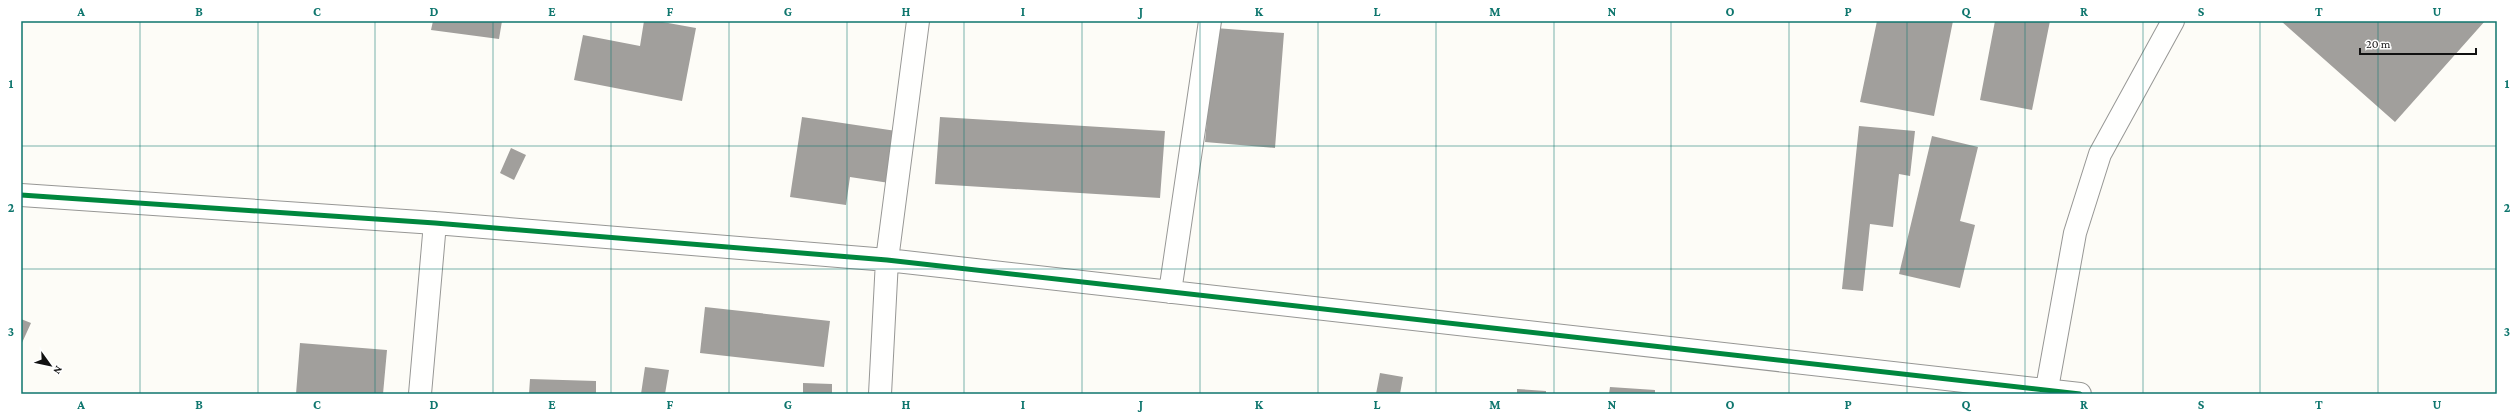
<svg xmlns="http://www.w3.org/2000/svg" width="2518" height="415" font-family="'Crimson Pro',serif">
<style>
.building{fill:#a19f9c}
.lines{fill:none;stroke-linecap:round;stroke-linejoin:round}
.minor-casing{stroke:#979795;stroke-width:24}
.minor{stroke:#fffffe;stroke-width:22}
.cycleway-casing{stroke:#fff;stroke-width:8}
.cycleway{stroke:#00873e;stroke-width:5}
.grid{fill:none;stroke:#0f766e;stroke-width:1;stroke-opacity:0.55}
.neatline{fill:none;stroke:#0f766e;stroke-width:1.5}
.grid-label{font-size:13px;text-anchor:middle;font-weight:bold;fill:#0f766e}
</style>
<rect width="100%" height="100%" fill="#fdfcf7"/>
<path class="building" d="M433 21H502L499 39 431 30Z
M644 21H657L696 28 682 101 574 80 583 35 640 46Z
M1877 21H1953L1934 116 1860 102Z
M1995 21H2050L2032 110 1980 100Z
M2281 21H2485L2395 122Z
M1215 28 1284 33 1275 148 1205 142Z
M802 117 903 132 896 184 850 177 846 205 790 197Z
M940 117 1165 131 1160 198 935 184Z
M1859 126 1915 131 1910 176 1899 174 1893 227 1870 224 1863 291 1842 289Z
M1932 136 1978 147 1960 221 1975 225 1960 288 1899 274Z
M511 148 526 155 514 180 500 173Z
M705 307 830 321 824 367 700 353Z
M21 319 31 323 21 345Z
M300 343 387 350 383 394H296Z
M645 367 669 370 665 394H641Z
M1380 373 1403 377 1400 394H1376Z
M530 379 596 381V394H529Z
M803 383 832 384V394H803Z
M1610 387 1655 390V394H1609Z
M1517 389 1546 391V394H1517Z"/>
<g class="lines">
<g class="minor-casing">
<path id="minor" d="M21 195 435 223 887 260 2080 394
M1170 292 1210 21
M420 394 435 223
M880 394 887 260 918 21
M2046 394 2075 233 2100 154 2173 21"/>
</g>
<use href="#minor" class="minor"/>
<g class="cycleway-casing">
<path id="cycleway" d="M21 195 435 223 887 260 2080 394"/>
</g>
<use href="#cycleway" class="cycleway"/>
</g>
<path class="grid" d="M140 21V394M258 21V394M375 21V394M493 21V394M611 21V394M729 21V394M847 21V394M964 21V394M1082 21V394M1200 21V394M1318 21V394M1436 21V394M1554 21V394M1671 21V394M1789 21V394M1907 21V394M2025 21V394M2143 21V394M2260 21V394M2378 21V394M21 146H2497M21 269H2497"/>
<rect width="2518" height="415" fill="none" stroke="#ffffff" stroke-width="44"/>
<g transform="translate(50 365) rotate(123)" stroke="#ffffff" stroke-width="3" paint-order="stroke">
<path d="M0-3L7 15L0 10L-7 15Z" fill="#111111"/>
<text y="-6" font-size="11" font-weight="bold" text-anchor="middle" fill="#111111">N</text>
</g>
<path d="M2360 48v6h116v-6" fill="none" stroke="#111111" stroke-width="2"/>
<text x="2366" y="48" font-size="12" fill="#111111" stroke="#ffffff" stroke-width="3" paint-order="stroke">20 m</text>
<rect x="22" y="22" width="2474" height="371" class="neatline"/>
<g class="grid-label">
<text x="81" y="16">A</text>
<text x="199" y="16">B</text>
<text x="317" y="16">C</text>
<text x="434" y="16">D</text>
<text x="552" y="16">E</text>
<text x="670" y="16">F</text>
<text x="788" y="16">G</text>
<text x="906" y="16">H</text>
<text x="1023" y="16">I</text>
<text x="1141" y="16">J</text>
<text x="1259" y="16">K</text>
<text x="1377" y="16">L</text>
<text x="1495" y="16">M</text>
<text x="1612" y="16">N</text>
<text x="1730" y="16">O</text>
<text x="1848" y="16">P</text>
<text x="1966" y="16">Q</text>
<text x="2084" y="16">R</text>
<text x="2201" y="16">S</text>
<text x="2319" y="16">T</text>
<text x="2437" y="16">U</text>
<text x="11" y="88">1</text>
<text x="2507" y="88">1</text>
<text x="11" y="212">2</text>
<text x="2507" y="212">2</text>
<text x="11" y="336">3</text>
<text x="2507" y="336">3</text>
<text x="81" y="409">A</text>
<text x="199" y="409">B</text>
<text x="317" y="409">C</text>
<text x="434" y="409">D</text>
<text x="552" y="409">E</text>
<text x="670" y="409">F</text>
<text x="788" y="409">G</text>
<text x="906" y="409">H</text>
<text x="1023" y="409">I</text>
<text x="1141" y="409">J</text>
<text x="1259" y="409">K</text>
<text x="1377" y="409">L</text>
<text x="1495" y="409">M</text>
<text x="1612" y="409">N</text>
<text x="1730" y="409">O</text>
<text x="1848" y="409">P</text>
<text x="1966" y="409">Q</text>
<text x="2084" y="409">R</text>
<text x="2201" y="409">S</text>
<text x="2319" y="409">T</text>
<text x="2437" y="409">U</text>
</g>
</svg>
